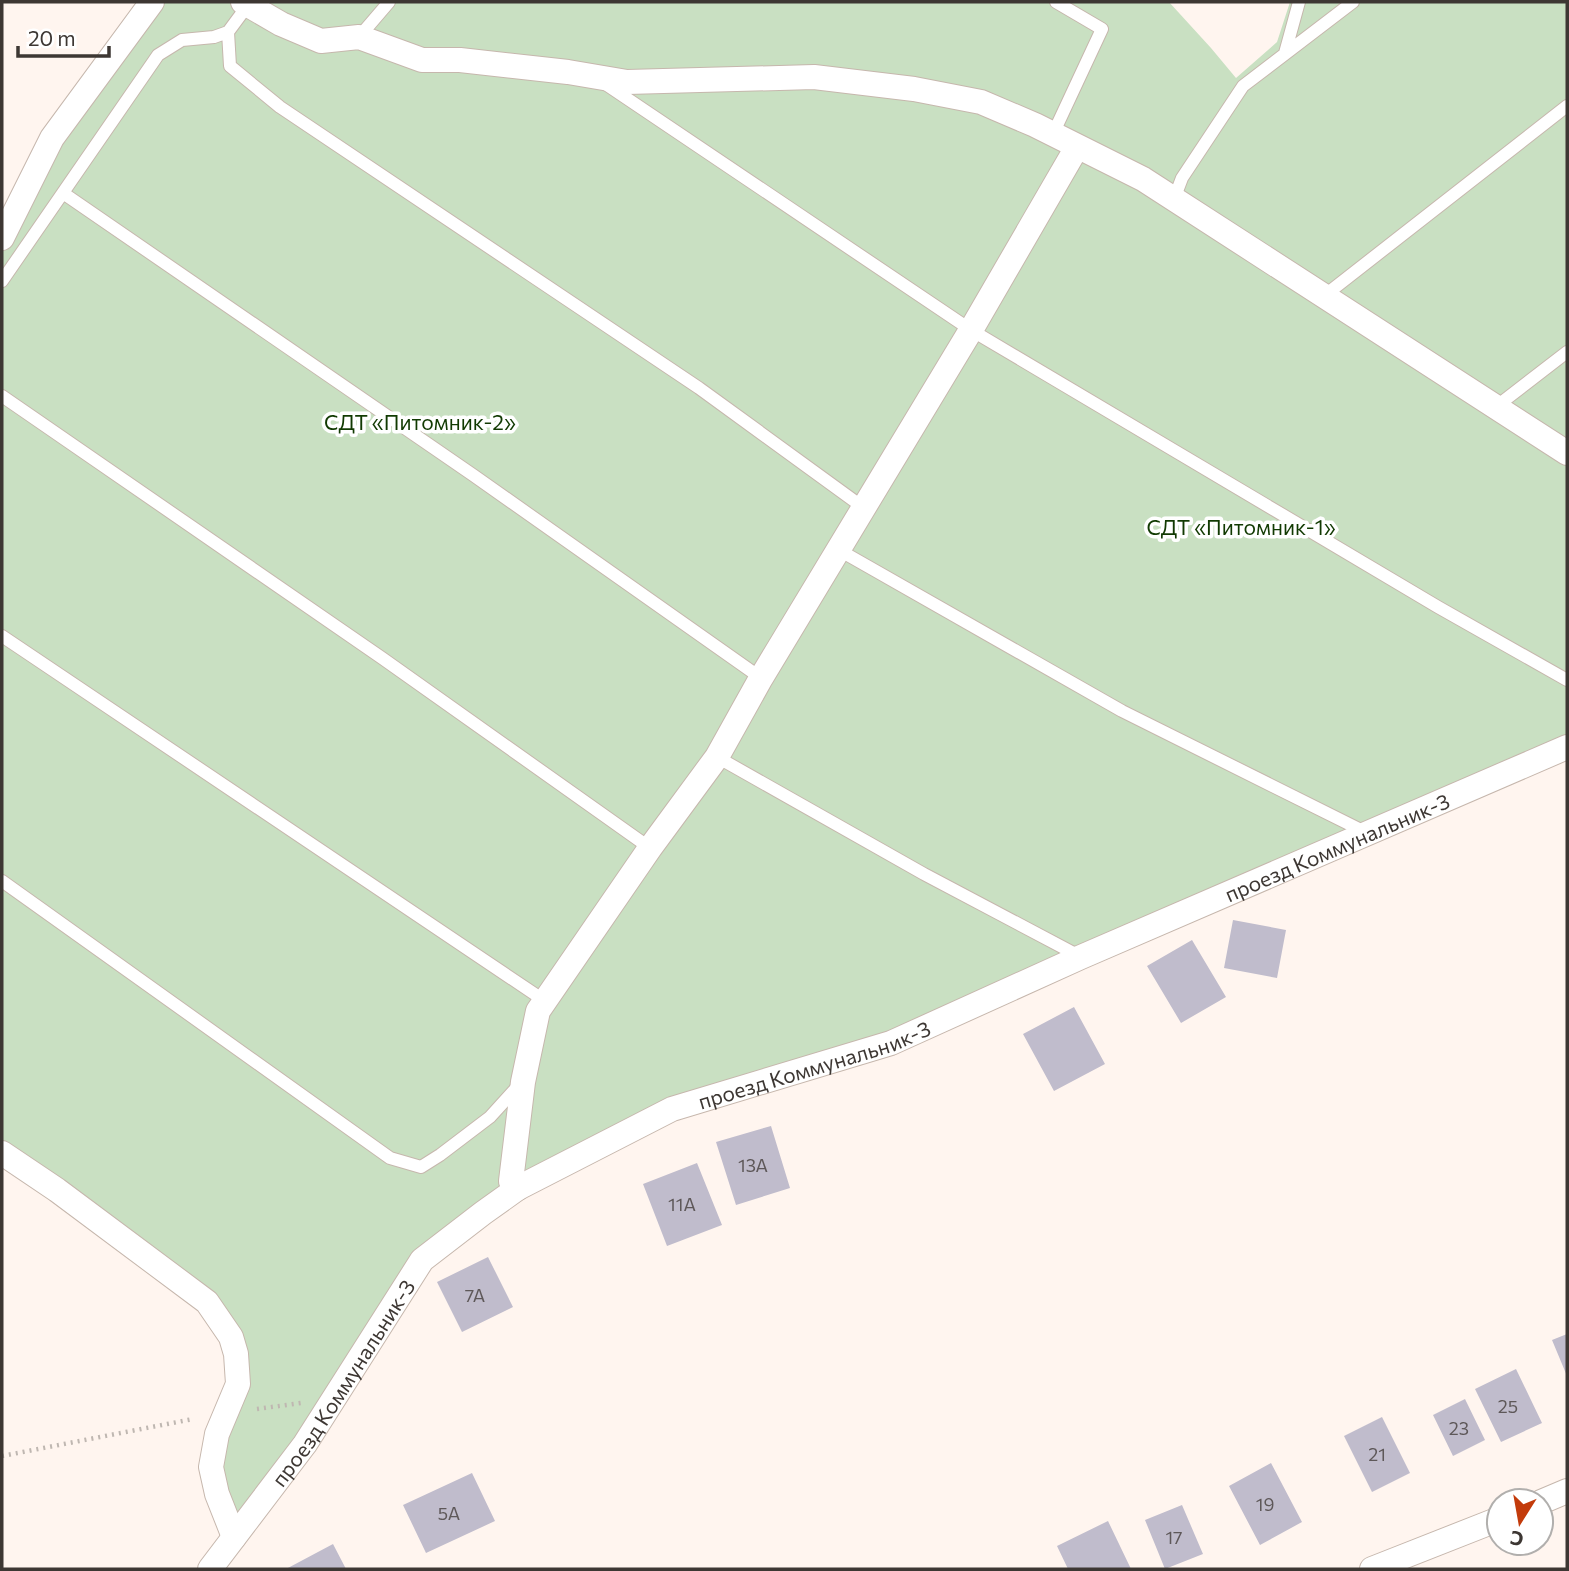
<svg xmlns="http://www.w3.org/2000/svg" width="1569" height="1571" font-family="Commissioner,sans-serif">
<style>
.green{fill:#c9e0c2}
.building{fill:#c0bccc}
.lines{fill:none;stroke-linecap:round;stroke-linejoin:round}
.lane-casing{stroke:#c6b7ad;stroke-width:14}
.street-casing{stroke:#c6b7ad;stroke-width:26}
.path{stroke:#bfb7b1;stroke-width:4.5;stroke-dasharray:2 5;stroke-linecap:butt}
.lane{stroke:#fff;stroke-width:12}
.street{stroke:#fff;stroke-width:24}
.labels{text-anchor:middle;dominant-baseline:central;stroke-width:7;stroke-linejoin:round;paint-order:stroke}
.number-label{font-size:18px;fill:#5e5859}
.park-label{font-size:21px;fill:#113a02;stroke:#fff}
.street-label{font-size:21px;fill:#3d3733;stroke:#fff}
</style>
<rect width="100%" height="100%" fill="#fff5ef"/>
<path class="green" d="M157 2H1169L1211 48 1236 78 1277 42 1290 2H1567V742L883 1039 518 1183 540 1014 710 757 533 1011 501 1192 474 1210 240 1516 222 1489 218 1469 234 1331 2 1148V244L57 141Z"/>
<path class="building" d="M1233 920 1286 930 1277 978 1224 968Z
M1192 940 1226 997 1181 1023 1147 966Z
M1074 1007 1105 1064 1054 1091 1023 1034Z
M771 1126 790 1188 736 1205 716 1142Z
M697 1163 722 1225 667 1246 643 1184Z
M488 1257 513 1307 462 1332 437 1282Z
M1567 1334V1376L1552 1340Z
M1516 1369 1542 1423 1501 1442 1475 1389Z
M1465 1399 1485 1440 1453 1456 1433 1415Z
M1382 1417 1410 1473 1372 1492 1344 1436Z
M1271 1463 1302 1522 1260 1545 1229 1486Z
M472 1473 495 1521 426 1553 403 1505Z
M1182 1505 1203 1554 1165 1569 1145 1520Z
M1108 1521 1131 1569H1068L1057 1546Z
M333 1544 346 1569H286Z"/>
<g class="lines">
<g class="lane-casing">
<path id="lane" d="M228 32 230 66 280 107 699 388 864 508
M359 37 389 2
M1285 53 1299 2
M604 83 971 330 1438 607 1567 680
M1053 134 1102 29 1056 2
M63 193 473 475 761 678
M1174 199 1182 178 1243 86 1353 2
M2 281 158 55 182 40 214 37 228 32 248 5
M1324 296 1567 106
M2 396 382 658 650 848
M1497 406 1567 352
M839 550 1122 711 1367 833
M2 636 545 1001
M717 757 924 874 1081 957
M2 881 390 1158 421 1167 440 1155 490 1117 520 1084"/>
</g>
<g class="street-casing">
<g id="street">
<path d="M243 2 281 24 321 41 359 37 422 60H460L568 72 627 82 814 77 914 89 981 102 1035 125 1143 179 1567 453"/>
<path d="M2 238 52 138 152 2"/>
<path d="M2 1153 57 1190 207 1302 231 1337 236 1354 238 1384 217 1434 211 1467 217 1494 234 1537"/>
<path d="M518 1188 511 1181 523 1082 538 1011 650 848 717 757 761 678 971 330 1077 147"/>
<path d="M1541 1502 1567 1491"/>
<path id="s1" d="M210 1569 305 1444 422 1260 483 1213 518 1188 672 1109 891 1043 1081 957 1567 747"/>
<path d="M1372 1569 1499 1519"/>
</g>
</g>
<path class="path" d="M257 1409 301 1403
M2 1456 193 1419"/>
<use href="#lane" class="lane"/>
<use href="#street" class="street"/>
</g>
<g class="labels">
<g class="number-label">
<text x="753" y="1165">13А</text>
<text x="682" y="1204">11А</text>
<text x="475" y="1295">7А</text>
<text x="1508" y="1406">25</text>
<text x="1459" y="1428">23</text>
<text x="1377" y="1454">21</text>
<text x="1265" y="1504">19</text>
<text x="449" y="1513">5А</text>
<text x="1174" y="1537">17</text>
</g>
<g class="park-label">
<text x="420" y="421">СДТ «Питомник-2»</text>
<text x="1241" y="526">СДТ «Питомник-1»</text>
</g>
<g class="street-label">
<text stroke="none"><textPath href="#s1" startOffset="1384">проезд Коммунальник-3</textPath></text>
<text stroke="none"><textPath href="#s1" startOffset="817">проезд Коммунальник-3</textPath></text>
<text stroke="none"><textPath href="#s1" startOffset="229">проезд Коммунальник-3</textPath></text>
</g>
</g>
<rect width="1569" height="1571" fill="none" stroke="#3d3733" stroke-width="7"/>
<g transform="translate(1520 1522) rotate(191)"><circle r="33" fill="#ffffff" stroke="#b1afad" stroke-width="2"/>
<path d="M0-5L12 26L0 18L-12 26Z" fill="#c33b0b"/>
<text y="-10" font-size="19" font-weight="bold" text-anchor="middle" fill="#3d3733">С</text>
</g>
<path d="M18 46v10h91v-10" fill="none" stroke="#3d3733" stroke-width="3.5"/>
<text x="28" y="46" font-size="21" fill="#3d3733" stroke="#ffffff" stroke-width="5" paint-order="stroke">20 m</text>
</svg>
